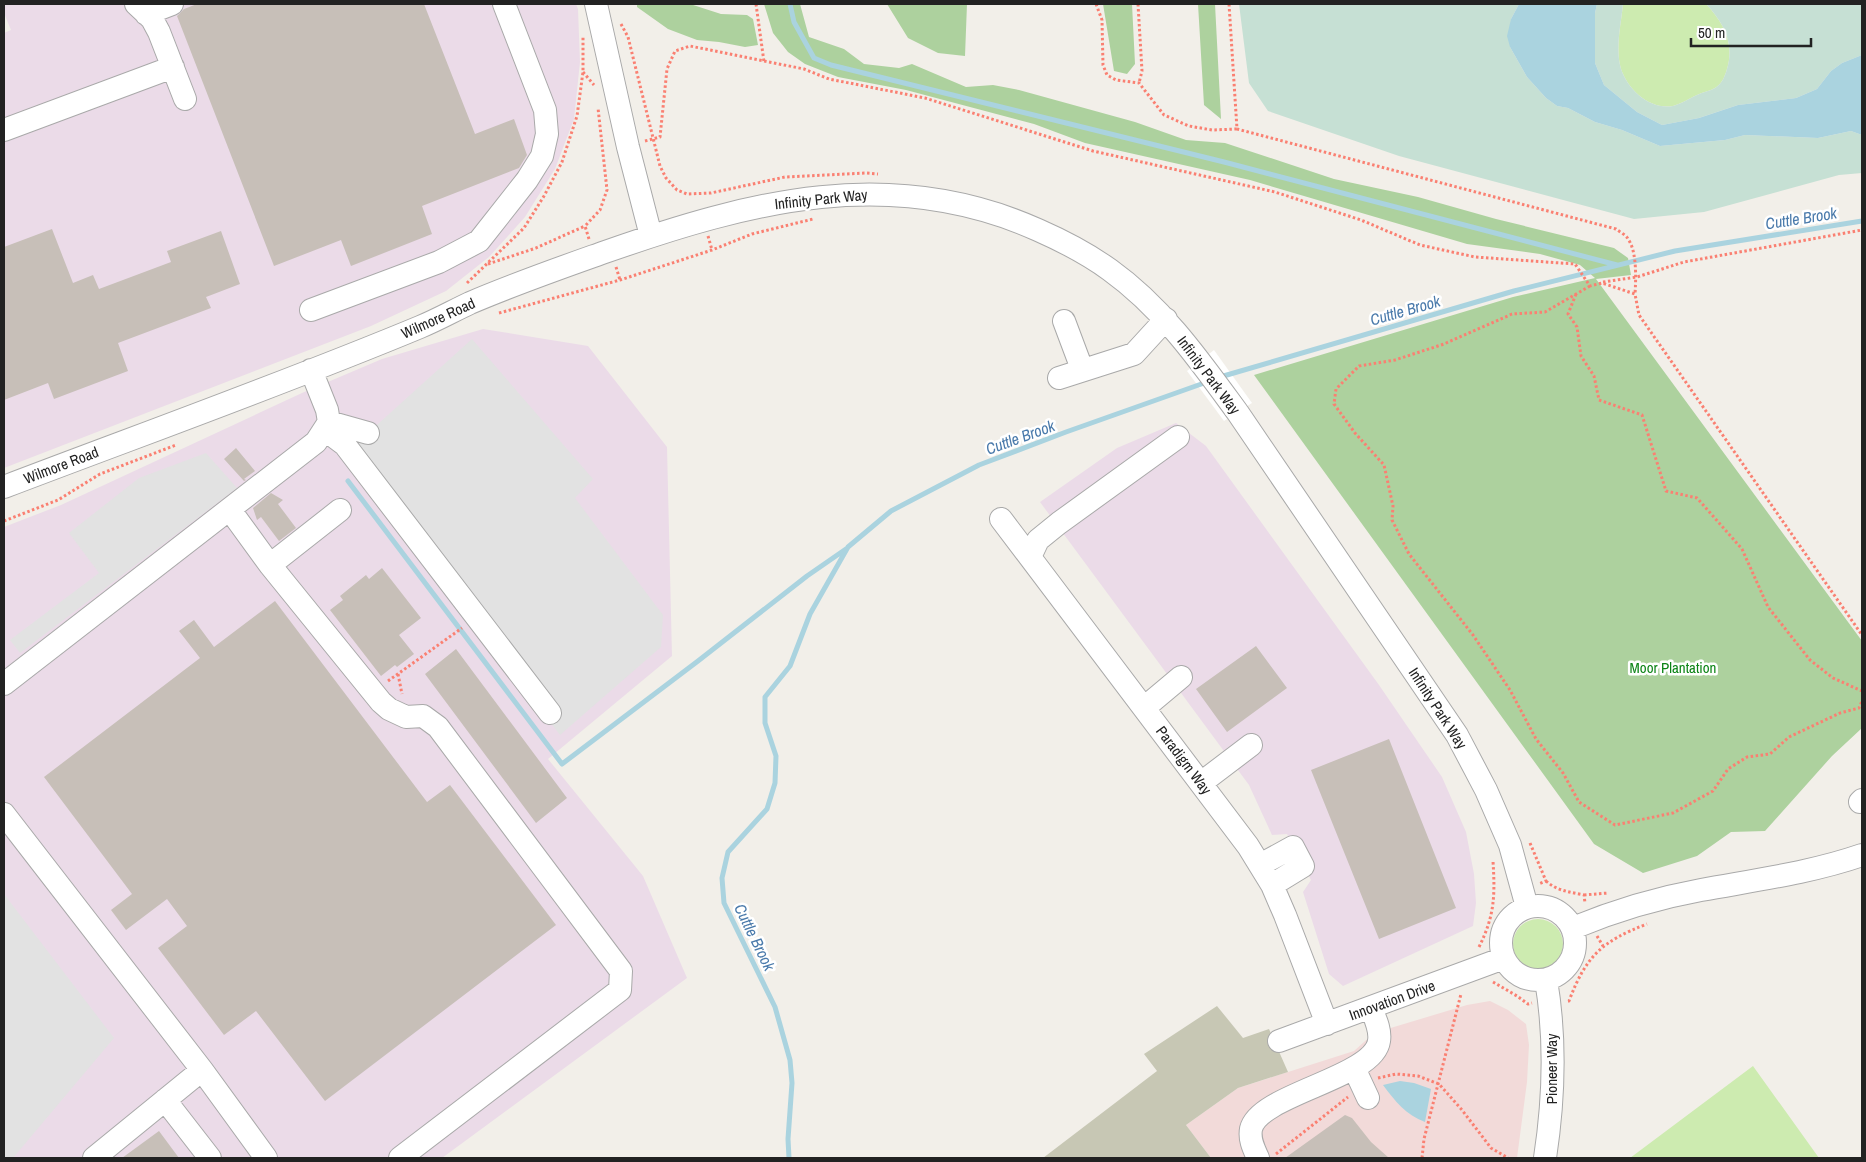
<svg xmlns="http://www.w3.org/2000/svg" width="1866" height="1162" font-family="'Archivo Narrow',sans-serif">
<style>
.commercial{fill:#f2dad9}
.industrial{fill:#ebdbe8}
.construction{fill:#c7c7b4}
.grass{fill:#cdebb0}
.forest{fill:#add19e}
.wetland{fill:#c6e0d4}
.parking{fill:#e2e2e2}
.water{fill:#aad3df}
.pier{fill:#fff}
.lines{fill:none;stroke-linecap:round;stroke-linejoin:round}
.stream{stroke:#aad3df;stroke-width:5}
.building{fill:#c7bfb8}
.minor-casing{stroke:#a9a9a9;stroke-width:24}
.path{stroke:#fa8072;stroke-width:3;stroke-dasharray:2.5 2.5;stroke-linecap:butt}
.minor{stroke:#fff;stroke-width:22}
.labels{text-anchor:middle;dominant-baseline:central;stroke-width:5;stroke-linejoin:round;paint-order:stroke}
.street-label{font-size:15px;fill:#222;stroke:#fff}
.park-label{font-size:15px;fill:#0c8416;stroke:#fff}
.water-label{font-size:16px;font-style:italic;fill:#4a7aab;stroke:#fff}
</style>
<rect width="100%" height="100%" fill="#f2efe9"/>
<path class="commercial" d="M1490 1001 1508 1010 1526 1024 1529 1045 1527 1082 1517 1158H1211L1186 1125 1238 1088 1354 1051 1374 1033 1467 1005Z"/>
<path class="industrial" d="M4 4H576L578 9 580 62 574 119 555 169 525 217 489 257 446 291 371 326 4 468V33L11 30 4 13Z
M483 329 588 346 667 447 672 656 548 759 643 876 687 978 442 1158H4V527L61 505 302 393 382 359Z
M1176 423 1206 446 1379 685 1442 777 1466 832 1474 874 1476 903 1473 926 1343 986 1329 974 1303 892 1311 880 1287 834 1272 835 1249 785 1040 502 1117 448Z"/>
<path class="construction" d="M1217 1006 1243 1038 1269 1029 1288 1072 1238 1088 1186 1125 1211 1158H1043L1157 1071 1144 1054Z"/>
<path class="grass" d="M1623 4H1706C1723 22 1735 43 1727 69 1725 76 1722 84 1715 88 1710 91 1703 92 1697 95 1690 98 1681 104 1673 106 1650 110 1628 90 1621 69 1615 49 1621 24 1623 4Z
M1513 944a25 25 0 1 1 50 0a25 25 0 1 1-50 0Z
M1753 1066 1819 1158H1630Z"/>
<path class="forest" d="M637 4H690L721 14 747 15 753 19 758 45 745 47 719 42 697 40 668 29 637 7Z
M764 4H800L809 37 844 49 864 64 899 68 912 64 966 87 993 85 1019 90 1135 122 1186 140 1225 143 1334 179 1418 197 1496 219 1614 248 1628 258 1631 275 1596 279 1862 641V728L1832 756 1765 831 1731 832 1697 856 1643 873 1594 844 1254 375 1513 297 1595 278 1580 265 1540 254 1467 244 1250 180 1085 143 1034 124 906 90 838 77 805 64 788 52 773 33Z
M887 4H967L965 56 938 53 908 38Z
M1103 4H1132L1135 64 1127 74 1114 71Z
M1198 4H1215L1221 119 1204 105Z"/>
<path class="wetland" d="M1239 4H1519L1511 19 1510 47 1527 77 1546 98 1557 106 1568 108 1595 122 1622 130 1660 146 1725 140 1745 135 1818 138 1851 131 1862 135V173L1839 175 1704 212 1634 219 1399 156 1268 111 1249 83Z
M1597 4H1623C1621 24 1615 49 1621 69 1628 90 1650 110 1673 106 1681 104 1690 98 1697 95 1703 92 1710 91 1715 88 1722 84 1725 76 1727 69 1735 43 1723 22 1706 4H1862V55L1842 63 1831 71 1817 89 1796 98 1738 105 1699 118 1662 125 1637 112 1604 85 1595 63V13Z"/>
<path class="parking" d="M472 339 593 479 575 498 663 615 661 647 560 735 346 456 368 433Z
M206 453 237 488 20 653 10 640 99 573 69 533 139 478Z
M4 894 114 1038 13 1158H4Z"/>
<path class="water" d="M1519 4H1597L1595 13V63L1604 85 1637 112 1662 125 1699 118 1738 105 1796 98 1817 89 1831 71 1842 63 1862 55V135L1851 131 1818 138 1745 135 1725 140 1660 146 1622 130 1595 122 1568 108 1557 106 1546 98 1527 77 1510 47 1507 36 1511 19Z
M1400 1081 1414 1083 1431 1089 1425 1122C1406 1115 1395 1101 1383 1085Z"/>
<path class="pier" d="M1214 350 1252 403 1224 421 1187 371Z"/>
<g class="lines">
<path class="stream" d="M790 4 794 22 814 58 831 65 1224 162 1617 265
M1220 377 1514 291 1675 251 1862 221
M348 481 562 764 698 661 807 576 846 549
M789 1158 788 1139 792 1083 790 1060 775 1007 724 903 722 878 728 852 767 809 775 783 776 756 765 723V697L790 666 810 614 848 547 891 511 979 465 1066 432 1207 382"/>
</g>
<path class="building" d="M197 4H424L475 134 514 119 527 155 519 168 422 206 432 234 351 266 341 240 274 266 177 16 184 9Z
M52 229 73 283 93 275 99 289 171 262 167 251 221 231 240 284 206 297 211 308 118 343 128 371 54 399 48 383 4 400V247Z
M236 448 255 471 244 479 246 480 244 481 224 459Z
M271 493 283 500 278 504 296 528 279 541 261 517 257 520 253 508Z
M382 568 421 618 399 635 414 654 397 667 395 665 381 676 330 610 343 600 340 596 366 575 369 579Z
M275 601 427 802 450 785 556 925 325 1101 256 1011 224 1035 158 948 187 926 167 899 126 930 111 910 132 894 44 777 200 658 179 631 194 620 214 647Z
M1256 646 1287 688 1227 732 1196 689Z
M456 649 567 798 536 823 425 674Z
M1389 739 1456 908 1379 939 1311 770Z
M1345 1115 1352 1118 1371 1142 1389 1158H1285Z
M159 1131 179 1158H122Z"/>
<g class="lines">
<g class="minor-casing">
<path id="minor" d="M136 4 152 19 159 32 185 99
M596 4 628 147 651 236
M146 14 172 4
M4 130 173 67
M311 310 439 262 479 241 527 180 542 156 547 134 545 110 504 4
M1064 321 1082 369
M311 370 327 410 329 422 368 433
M1059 378 1134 354 1166 319
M325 430 345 445 550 713
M4 487C143 434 283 384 420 327 437 320 453 311 470 303 514 284 560 268 605 252 750 201 891 164 1038 230 1063 241 1088 254 1110 270 1163 308 1200 361 1238 413L1457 735 1486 790 1510 845 1527 907
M230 510 270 565 381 702 389 709 406 717 423 716 438 727 621 971 620 990 400 1158
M1001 519 1248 846 1272 885 1285 915 1327 1024
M1030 557 1038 540 1059 523 1178 437
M270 565 340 510
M4 684 316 442 329 422
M1144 708 1181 677
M1201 783 1251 745
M1860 802 1862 800
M4 814 202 1070 266 1158
M1260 865 1293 847 1303 866 1272 885
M1501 943a37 37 0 1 1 74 0a37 37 0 1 1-74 0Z
M1573 928C1614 911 1657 898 1701 890 1755 880 1810 873 1862 855
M1279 1041 1504 958
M1354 1068 1368 1098
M165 1100 210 1158
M94 1158 202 1070
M1258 1158C1254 1149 1249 1140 1251 1129 1259 1094 1374 1078 1379 1041 1381 1030 1375 1018 1371 1008
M1545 1158C1554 1099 1556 1039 1546 980"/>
</g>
<path class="path" d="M756 4 764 62
M1096 4 1102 20 1103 65 1107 75 1116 80 1139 83 1164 115 1189 126 1212 130 1237 129
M1138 4 1142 71 1139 83
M1229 4 1237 129 1616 229C1620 232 1626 235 1628 239 1637 251 1636 279 1635 294
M621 24 628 37 660 166 666 178 677 190 687 194 711 193 785 177 866 173 878 174
M583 72 594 85
M645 141 660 137 667 69 675 51 690 46 804 69 829 79 925 98 1093 151 1275 192 1361 220 1420 245 1475 257 1575 264 1590 286 1602 283 1635 294 1639 315 1862 635
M708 236 712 250
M589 239 585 226 600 210 607 190 598 108
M488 264 536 248 585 226
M616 267 620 280
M1603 282 1637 277 1684 262 1862 230
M467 283 524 228 544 196 562 162 577 116 583 72V37
M1590 286 1545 312 1512 314 1444 344 1395 360 1359 366 1336 389 1334 404 1355 433 1384 465 1393 506 1392 520 1409 554 1473 635 1510 690 1536 739 1563 773 1579 802 1615 825 1673 813 1713 791 1728 769 1747 757 1770 754 1789 737 1840 713 1859 708 1862 701
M1576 294 1568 314 1577 327 1581 356 1594 376 1599 400 1642 415 1666 491 1697 498 1742 549 1768 607 1810 660 1833 678 1862 691
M499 313 620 280 712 250 752 234 813 219
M4 521 58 500 100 474 176 445
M398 674 402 694
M388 681 462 628
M1530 843 1546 881 1539 884
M1546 881C1557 891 1570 892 1584 895L1585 903
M1584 895 1608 893
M1597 936 1603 946
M1479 947C1495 915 1495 895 1493 861
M1493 982 1517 996 1528 1004 1532 1003
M1568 1001H1569C1586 956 1602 941 1647 924
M1378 1078 1396 1074 1418 1076 1439 1084 1462 1110 1491 1148 1508 1158
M1276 1154 1348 1097
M1422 1158 1424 1139 1461 994"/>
<use href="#minor" class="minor"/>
</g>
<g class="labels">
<g class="street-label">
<text transform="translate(821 199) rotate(-6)">Infinity Park Way</text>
<text transform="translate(438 318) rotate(-24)">Wilmore Road</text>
<text transform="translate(1209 375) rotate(53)">Infinity Park Way</text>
<text transform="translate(61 465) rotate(-21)">Wilmore Road</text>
<text transform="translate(1438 708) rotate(57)">Infinity Park Way</text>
<text transform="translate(1184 760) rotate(53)">Paradigm Way</text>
<text transform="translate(1392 1000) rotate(-20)">Innovation Drive</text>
<text transform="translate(1551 1069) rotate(-90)">Pioneer Way</text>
</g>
<g class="park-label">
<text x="1673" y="667">Moor Plantation</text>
</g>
<g class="water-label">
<text transform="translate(1801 218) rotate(-9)">Cuttle Brook</text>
<text transform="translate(1405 310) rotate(-16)">Cuttle Brook</text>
<text transform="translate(1020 437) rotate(-20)">Cuttle Brook</text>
<text transform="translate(755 937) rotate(64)">Cuttle Brook</text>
</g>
</g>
<rect width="1866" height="1162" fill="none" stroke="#222222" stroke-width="10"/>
<path d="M1691 38v8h120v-8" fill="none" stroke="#222222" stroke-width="2.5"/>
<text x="1698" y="38" font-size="15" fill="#222222" stroke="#ffffff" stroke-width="4" paint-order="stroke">50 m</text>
</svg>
